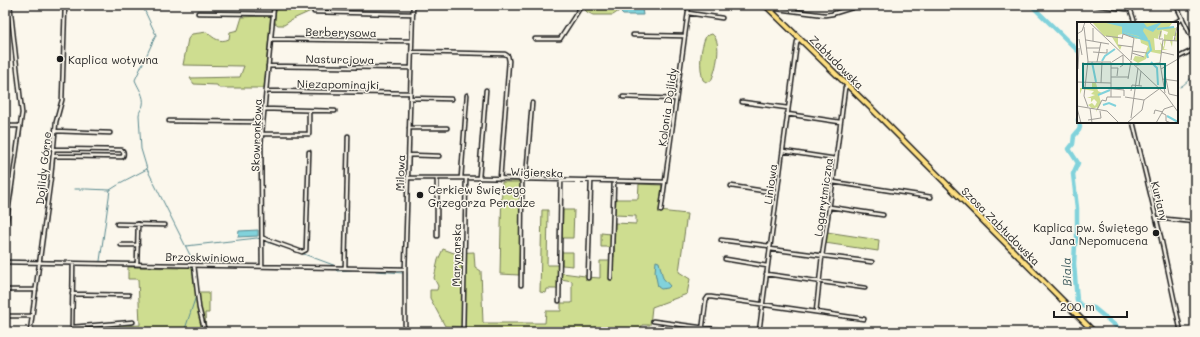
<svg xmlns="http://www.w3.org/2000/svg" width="1200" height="337" font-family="Mali,sans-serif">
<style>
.green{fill:#cedd90;stroke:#757c56}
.water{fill:#81d2db;stroke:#59898f}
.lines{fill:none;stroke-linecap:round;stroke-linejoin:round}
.stream{stroke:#59898f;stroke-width:1}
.river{stroke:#81d2db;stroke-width:4.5}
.minor-casing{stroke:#1c1c1c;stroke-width:5.5}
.highway-casing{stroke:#1c1c1c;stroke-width:7}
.minor{stroke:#fbf7ec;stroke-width:2.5}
.highway{stroke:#fedf80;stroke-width:4}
.poi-dot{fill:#1c1c1c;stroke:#fbf7ec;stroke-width:1.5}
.labels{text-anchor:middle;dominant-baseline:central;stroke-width:3;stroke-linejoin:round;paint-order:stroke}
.street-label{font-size:11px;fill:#1c1c1c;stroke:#fbf7ec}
.poi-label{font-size:11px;fill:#1c1c1c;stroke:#fbf7ec;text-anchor:start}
.water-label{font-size:12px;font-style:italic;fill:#3f5c5f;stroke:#fbf7ec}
.inset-river{fill:none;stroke:#81d2db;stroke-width:2}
.inset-road{fill:none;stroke:#a29f99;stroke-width:1}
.view{fill:#0f766e;fill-opacity:0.15;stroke:#0f766e;stroke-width:2}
.inset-edge{fill:none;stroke:#1c1c1c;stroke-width:2}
</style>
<rect width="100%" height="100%" fill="#fbf7ec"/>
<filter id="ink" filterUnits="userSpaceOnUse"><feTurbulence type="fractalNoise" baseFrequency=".025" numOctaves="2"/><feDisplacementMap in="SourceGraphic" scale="8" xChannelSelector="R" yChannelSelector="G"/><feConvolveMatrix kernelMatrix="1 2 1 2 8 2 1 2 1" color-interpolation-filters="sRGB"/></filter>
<g filter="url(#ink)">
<path class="green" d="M279 5H312V10L311 11 293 19 284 25H278L275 23C274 16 276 11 279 5Z
M586 5H620L619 11 613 15H593L587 12 585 10Z
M264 16H271L264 88H219L217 85 194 84 190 78 240 77 244 66 183 65 188 39 192 34 207 32C214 39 220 43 229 39L230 32 238 30 242 17Z
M712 34C723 42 716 70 711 81L706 82 703 80C699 66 700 49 706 36Z
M502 182H521L519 275 500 274Z
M639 184 661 185 662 186 659 211 687 214 679 272 690 279 687 294 652 307 650 325H642L641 332H466V327L445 326 430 298V290H437L438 286 434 278 438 260 443 249 454 253 474 252 475 267 481 271 483 323H545L546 311H561V303H572V281L561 279 562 273 585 276H586L587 277 600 278V261H610L612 257H614L615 223 636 224V216L615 215 616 199H638Z
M542 210H548L547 265H558V289H547L546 293 540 292Z
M563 210H574L573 238H562Z
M827 232 879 240 878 251 825 243Z
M601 233 611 234V247H601Z
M562 252H573V266L562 265Z
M128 267 179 268 180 267H192L196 292H209V313H205L206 332H33L34 331 140 325 138 279H128Z"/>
<path class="water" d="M640 8 642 9 643 15H623L621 13 623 9Z
M258 230V236L238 237 239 231Z
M656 261 659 262 663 278 670 286 668 288 661 289 658 287 655 272Z"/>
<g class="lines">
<path class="stream" d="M142 5 156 35 135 80C138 88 145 96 143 105 142 109 139 111 139 115L141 149 147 169 191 257 192 264
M270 63 272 41
M1180 87C1185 85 1190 77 1195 77
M120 183 147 169
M74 189H85
M86 189 110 190
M1073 195 1076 198
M264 241 289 249
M186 246 257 238 260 239
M301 253 336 266
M100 261 110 190 118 185
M99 266 100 265
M336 270 337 271 352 270
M376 271 403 273
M406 313 407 273
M184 332 195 299 196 294 192 267"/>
<path class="river" d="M1031 5 1078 51
M1078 120 1080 127 1079 130 1074 136 1073 144 1069 149 1078 163 1073 174 1077 208V238L1075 244 1074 264 1077 301 1082 306 1094 308 1123 332"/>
<g class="minor-casing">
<path id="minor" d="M1094 5 1126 9 1131 8
M1129 5 1135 23
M1176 5 1195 44
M413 6 445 5
M772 11 775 9H778L825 15 832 14 861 5
M314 12 413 14
M198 13 273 14
M688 13 722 18
M1174 23 1182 19
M633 35 685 36
M271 39 412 41
M535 39H560L580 8V5
M412 52 505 54 508 56 509 61 500 179
M1177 58 1195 49
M268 66 411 68
M266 91 410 93
M623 97 676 99
M410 98 451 99
M742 102 788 108
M264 109 335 111
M787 114 840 122
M169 121 263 122
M1133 122 1161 238 1181 332
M5 126H20
M409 128H447
M55 131 110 133
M262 134H309V111
M783 151 836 159
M409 155 439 156
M53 156 122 157C124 156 124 151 122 150L53 149
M408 178H484L665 182
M461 178 467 95
M479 178 486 90
M526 179 532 103
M5 180H12
M833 182 931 197
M731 186 777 193
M830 207 883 215
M661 211 689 5
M1156 218 1195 222
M117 224 165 225
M5 233 22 113 10 5
M437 236V178
M263 238 302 252 306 250 309 152
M721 240 770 246
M121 245H138
M770 249 872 262
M725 259 767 266
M5 262 405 269
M73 263 72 326 73 327 133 322
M137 264 138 224
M194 265 199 308 205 332
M262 266 261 144 274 5
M345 268 348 136
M766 274 865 288
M588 278 591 181
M611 278 614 181
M521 285 522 179
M5 290H36
M72 294 129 295
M559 301 561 180
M816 312 822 256 833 182 845 88 847 86
M5 316H32
M653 321 735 332
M30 332 51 176 56 122 62 100 65 5
M405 332V269L413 5
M463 332 466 178
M702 332 706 300 708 297H711L864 319
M759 332 797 42 800 38"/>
</g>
<g class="highway-casing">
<path id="highway" d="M765 5 872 109 1094 332"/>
</g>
<use href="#minor" class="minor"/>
<use href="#highway" class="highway"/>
</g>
</g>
<g class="poi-dot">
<circle cx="60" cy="59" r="4"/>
<circle cx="420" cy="195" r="4"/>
<circle cx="1156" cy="233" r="4"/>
</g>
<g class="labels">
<g class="street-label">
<text transform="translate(341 32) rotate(1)">Berberysowa</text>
<text transform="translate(340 59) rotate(1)">Nasturcjowa</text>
<text transform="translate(837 62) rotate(45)">Zabłudowska</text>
<text transform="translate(338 84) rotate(1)">Niezapominajki</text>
<text transform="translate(667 107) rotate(-82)">Kolonia Dojlidy</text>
<text transform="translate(256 135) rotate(-88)">Skowronkowa</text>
<text transform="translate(43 168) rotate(-84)">Dojlidy Górne</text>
<text transform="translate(537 172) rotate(2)">Wigierska</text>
<text transform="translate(400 173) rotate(-88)">Milowa</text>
<text transform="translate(770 184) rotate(-82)">Liniowa</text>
<text transform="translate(823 197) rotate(-82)">Logarytmiczna</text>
<text transform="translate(1160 201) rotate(76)">Kuriany</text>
<text transform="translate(1001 226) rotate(45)">Szosa Zabłudowska</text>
<text transform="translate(456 255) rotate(-89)">Marynarska</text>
<text transform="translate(205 257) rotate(1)">Brzoskwiniowa</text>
</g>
<g class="poi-label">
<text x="68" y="59">Kaplica wotywna</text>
<text x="428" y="189">Cerkiew Świętego<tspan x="428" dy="13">Grzegorza Peradze</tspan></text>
<text x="1148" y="227" text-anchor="end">Kaplica pw. Świętego<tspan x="1148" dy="13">Jana Nepomucena</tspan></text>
</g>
<g class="water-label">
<text transform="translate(1066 272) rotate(-92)">Biala</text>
</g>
</g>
<g transform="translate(1077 22)">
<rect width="101" height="101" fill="#fbf7ec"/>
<path d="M15 0H96L92 5 99 6 98 13 101 8V19H97L99 14H96L95 25 93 19 89 18 87 27 91 28H85L84 32 74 30 73 28 69 37 61 41 56 38 58 34 67 35 71 24 64 21 63 16 59 17 49 11 41 13V23H45L43 28 35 15 27 14ZM85 8 91 10 90 13 87 12V25L83 20 85 28H78L77 16 81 17 82 12 84 16ZM15 61H19L21 69 25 71 22 73 24 81 19 90 20 85 16 87 11 83 15 81 18 84 20 80 17 77 14 80V76H10L18 73 14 72 17 69 5 67 3 72V66L15 65Z" fill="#cedd90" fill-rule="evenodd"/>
<path d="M25 0H46V5L47 0H66L70 5 85 0 76 10 67 6 66 9 71 17 69 19 61 14 46 10V5Z" fill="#81d2db"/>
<path class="inset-river" d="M46 0V11L72 19 74 28 70 32 71 36M80 7 97 5M25 39 28 34 38 27M15 40 19 60M74 40 80 46 81 63M21 73 33 68M26 83 32 81 39 84M90 94 101 100"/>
<path class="inset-road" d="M12 0 88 72 101 90M7 5 11 39 7 74 11 85M84 9 82 17H86M0 12 5 9 8 0M29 14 45 16M2 17 5 33M45 17 46 12 57 16 54 38M9 18 32 22M16 19V6M97 19 100 5M41 23 56 25M9 26H23M55 29 70 31M16 30 30 31V27M84 30 97 33M55 31 67 35M11 40H34M20 40 24 20M35 40 46 33M59 43 83 41M43 45 46 43V33M34 46H41L40 54M1 47 2 26M84 47 101 37M88 52 92 72 101 74M34 55H52M51 57 54 39M85 57 101 59M0 60 34 61M6 60V40M24 61 25 40M62 64 64 49M27 66 47 68V74M54 69 55 63 65 64M88 71 83 41 86 18 101 19M34 75V40M48 75 67 78M67 78 82 67M0 84 30 89 42 101M0 86 4 101M13 86 15 101M20 88 25 78 29 79 30 75H44M85 91 89 93V99L94 101M77 92 78 88 86 90M54 96 61 46M11 98 24 96 23 89M50 101 65 88 67 78M79 101 87 87 96 84"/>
<path class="view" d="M6 42H88V66H6Z"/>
<rect width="101" height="101" class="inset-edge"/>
</g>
<rect width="1200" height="337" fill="none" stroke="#fbf7ec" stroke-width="20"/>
<rect x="10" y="10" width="1180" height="317" fill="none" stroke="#1c1c1c" stroke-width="1.5" filter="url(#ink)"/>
<path d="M1054 311v6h73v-6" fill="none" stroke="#1c1c1c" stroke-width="2"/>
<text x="1060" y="311" font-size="12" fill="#1c1c1c" stroke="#fbf7ec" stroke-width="3" paint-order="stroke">200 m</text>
</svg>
